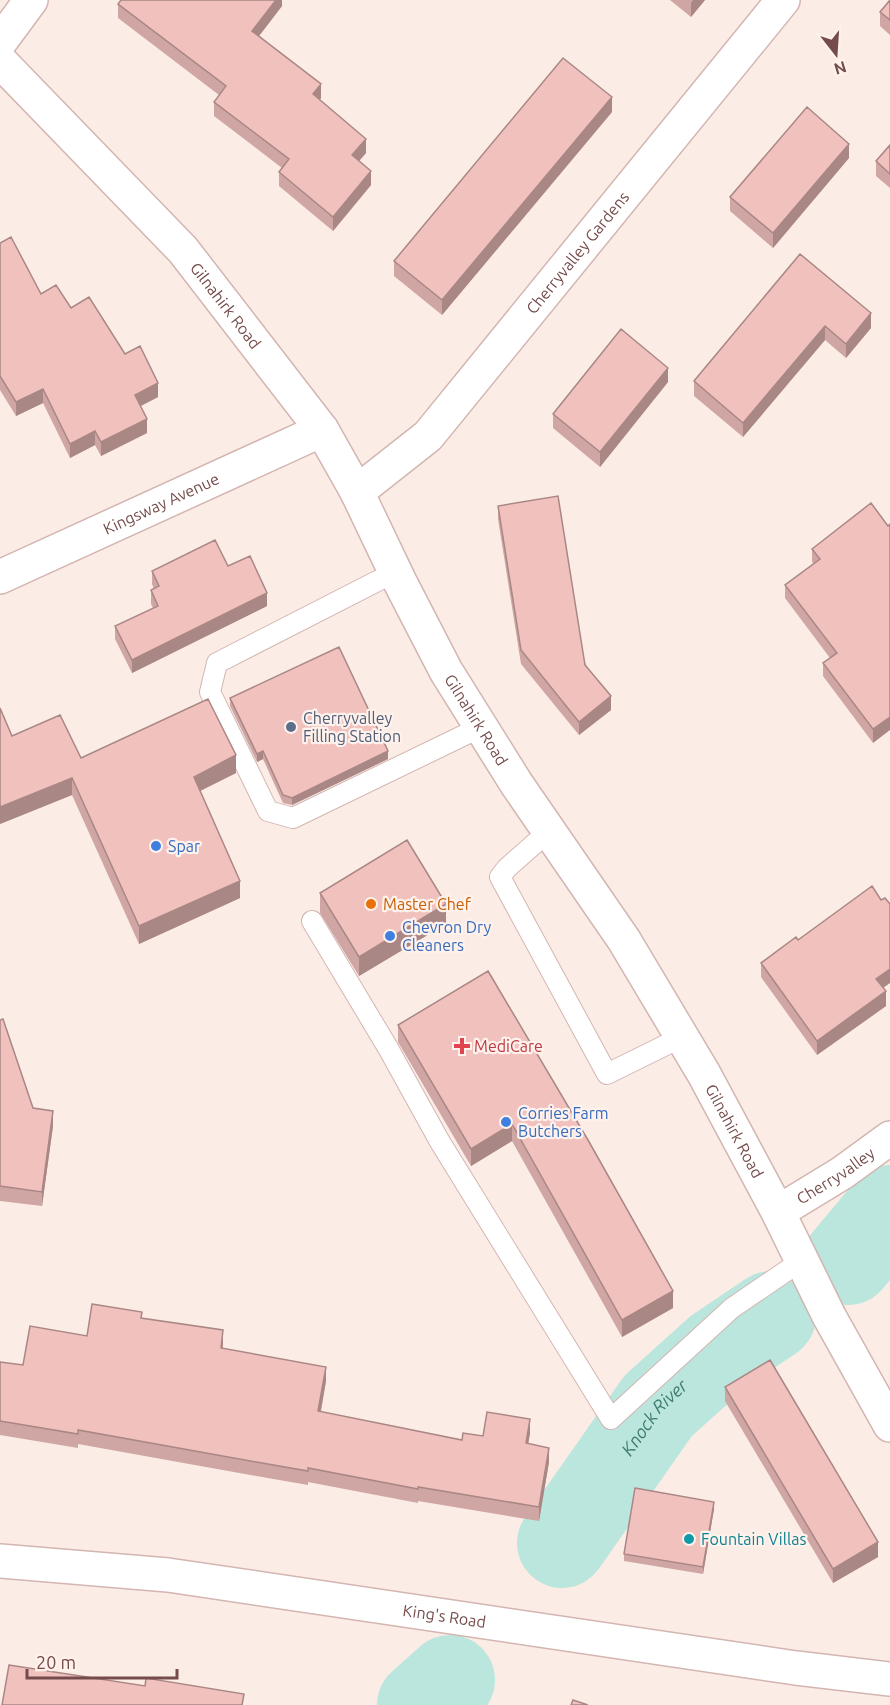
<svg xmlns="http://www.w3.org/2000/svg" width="890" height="1705" font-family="Ubuntu,sans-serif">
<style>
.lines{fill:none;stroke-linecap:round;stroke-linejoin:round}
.river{stroke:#bae6dd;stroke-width:90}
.service-casing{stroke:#d3b5b1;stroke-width:22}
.minor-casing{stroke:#d3b5b1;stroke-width:36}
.tertiary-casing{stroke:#d3b5b1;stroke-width:36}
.service{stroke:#fff;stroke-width:20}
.minor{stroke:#fff;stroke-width:33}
.tertiary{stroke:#fff;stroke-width:33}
.wall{fill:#cfa6a3}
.shaded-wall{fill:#a98785}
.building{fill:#f1c1be;stroke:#a98785;stroke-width:1.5}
.service-dot{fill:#5c6f8a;stroke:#fff1ec;stroke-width:2}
.shop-dot{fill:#3f7fe0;stroke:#fff1ec;stroke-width:2}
.food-dot{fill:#e8710a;stroke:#fff1ec;stroke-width:2}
.health-dot{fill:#e0444e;stroke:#fff1ec;stroke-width:2}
.culture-dot{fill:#0f9aa8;stroke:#fff1ec;stroke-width:2}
.labels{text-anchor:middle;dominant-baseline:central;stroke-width:4.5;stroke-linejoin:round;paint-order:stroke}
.street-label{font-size:16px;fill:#754c4b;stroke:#fff1ec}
.service-label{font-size:16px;fill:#4e5e75;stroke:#fff1ec;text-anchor:start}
.shop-label{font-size:16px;fill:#366cbe;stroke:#fff1ec;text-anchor:start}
.food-label{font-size:16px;fill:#c56008;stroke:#fff1ec;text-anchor:start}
.health-label{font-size:16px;fill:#be3a42;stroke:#fff1ec;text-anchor:start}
.culture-label{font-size:16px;fill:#0d838f;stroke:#fff1ec;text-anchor:start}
.water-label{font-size:18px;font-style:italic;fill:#3f7a70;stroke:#fff1ec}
</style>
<rect width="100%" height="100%" fill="#fcece6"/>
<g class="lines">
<g class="river">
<path d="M848 1260 890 1210"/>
<path id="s1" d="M562 1543 658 1406 719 1351 771 1316"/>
<path d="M422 1705 450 1680"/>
</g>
<g class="service-casing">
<path id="service" d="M395 572 217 663 210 692 268 811 293 818 481 727
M549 831 507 868 500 877 607 1074 682 1037
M312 921 388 1048 440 1142 611 1419 732 1308 801 1261"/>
</g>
<g class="minor-casing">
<g id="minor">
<path d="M0 42 31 0"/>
<path id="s2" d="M357 492 428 436 783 0"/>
<path id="s3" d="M0 577 322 430"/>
<path id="s4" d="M778 1212 842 1173 890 1138"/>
</g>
</g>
<g class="tertiary-casing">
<g id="tertiary">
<path id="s5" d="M0 61 183 250 322 430 357 492 400 582 446 671 516 783 624 940 704 1074 778 1212 829 1316 890 1425"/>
<path id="s6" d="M0 1561 168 1575 796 1668 890 1679"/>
</g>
</g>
<use href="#service" class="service"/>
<use href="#minor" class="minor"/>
<use href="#tertiary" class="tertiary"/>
</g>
<path class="wall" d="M282 0V6L259 36 321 98 320 100 366 153 359 161 371 185 333 231 279 186V172L282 168 214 116V102L219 95 118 18V4Z
M670 0H705L691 17Z
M890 0V35L880 26V12Z
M612 112 442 315 394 276V261Z
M890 145V188L876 176V161Z
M849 158 773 248 730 211V197Z
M0 243 41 294 71 308 125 354 158 397 140 406 147 433 101 456 95 445 70 458 43 403 16 416 0 390Z
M800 254 871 328 846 358 825 340 743 437 694 396V381Z
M668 382 600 467 553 428V414Z
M498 506 611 710 579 735 521 664 498 519Z
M888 526 873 743 823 676V663L830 658 785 598V585L814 564 812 562V549Z
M228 566 267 606 132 673 115 639V626L153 608 151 604V590L154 589 152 584V571Z
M230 698 388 759 292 805 283 803 263 759 257 762 230 706Z
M0 708 12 736 81 758 236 773 200 791 240 898 139 944 72 795 0 824Z
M320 893 446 924 359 976 320 913Z
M798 940 883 988 886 1006 817 1055 761 977V963Z
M0 1020 33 1108 53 1126 42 1206 0 1201Z
M398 1025 588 1140 673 1308 622 1337 512 1141 471 1166 398 1042Z
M142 1318 223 1344V1348L326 1381 321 1412 462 1440 483 1436 530 1433 528 1444 549 1462 539 1521 418 1501V1503L308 1482V1485L262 1477 78 1444V1448L0 1435V1362L23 1365 87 1336Z
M725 1387 878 1557 833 1583 725 1401Z
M714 1509 703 1574 624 1561V1554Z"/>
<path class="shaded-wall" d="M276 0H282V6L252 45V31Z
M693 0H705L691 17V3Z
M321 84V98L313 108V94Z
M612 97V112L442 315V300Z
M366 139V153L352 169V155Z
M849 144V158L773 248V233Z
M371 171V185L333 231V217Z
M871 313V328L846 358V344Z
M825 326V340L743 437V423Z
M668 368V382L600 467V452Z
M158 383V397L135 409V395Z
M43 389V403L16 416V402Z
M147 419V433L101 456V442Z
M95 431V445L70 458V444Z
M267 593V606L132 673V660Z
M611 696V710L579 735V722Z
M890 717V730L873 743V729Z
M263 751V759L257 762V754Z
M388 751V759L292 805V798Z
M236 755V773L194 794V777Z
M72 778V795L0 824V807Z
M240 881V898L139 944V926Z
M446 904V924L359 976V957Z
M890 969V983L876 993V979Z
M886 991V1006L817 1055V1041Z
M53 1111V1126L42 1206V1192Z
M512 1124V1141L471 1166V1149Z
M673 1291V1308L622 1337V1320Z
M223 1330V1344L221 1362V1348Z
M326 1367V1381L318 1425V1411Z
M530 1419V1433L526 1457V1443Z
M549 1448V1462L539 1521V1507Z
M714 1502V1509L703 1574V1567Z
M878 1542V1557L833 1583V1569Z"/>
<path class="building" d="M121 0H276L252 31 321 84 313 94 366 139 352 155 371 171 333 217 279 172 289 159 214 102 226 86 118 4Z
M890 0V20L880 12Z
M563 58 612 97 442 300 394 261Z
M807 107 849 144 773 233 730 197Z
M890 145V174L876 161Z
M11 237 41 294 56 285 71 308 89 297 125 354 140 346 158 383 135 395 147 419 101 442 95 431 70 444 43 389 16 402 0 376V243Z
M800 254 871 313 846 344 825 326 743 423 694 381Z
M621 329 668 368 600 452 553 414Z
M558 496 585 665 611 696 579 722 521 650 498 506Z
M871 503 888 526 890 524V717L873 729 823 663 837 653 785 585 820 559 812 549Z
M215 540 228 566 250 556 267 593 132 660 115 626 158 606 151 590 159 586 152 571Z
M339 647 388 751 292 798 283 795 263 751 257 754 230 698Z
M208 699 236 755 194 777 240 881 139 926 72 778 0 807V708L12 736 60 715 81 758Z
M407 840 446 904 359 957 320 893Z
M872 886 881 900 885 898 890 904V969L876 979 886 991 817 1041 761 963 796 937 798 940Z
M488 971 588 1140 673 1291 622 1320 512 1124 471 1149 398 1025Z
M3 1019 33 1108 53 1111 42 1192 0 1186V1020Z
M92 1304 142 1312 141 1318 223 1330 221 1348 326 1367 318 1411 462 1440 463 1433 483 1436 487 1412 530 1419 526 1443 549 1448 539 1507 418 1487V1489L308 1468V1471L262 1463 78 1430V1434L0 1421V1362L23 1365 30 1326 87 1336Z
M770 1360 878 1542 833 1569 725 1387Z
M635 1488 714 1502 703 1567 624 1554Z
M9 1665 145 1686 146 1678 244 1694 242 1705H2Z
M573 1700 588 1705H571Z"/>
<circle class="service-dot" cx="291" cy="727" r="6"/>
<g class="shop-dot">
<circle cx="156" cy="846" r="6"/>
<circle cx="390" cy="936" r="6"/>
<circle cx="506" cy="1122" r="6"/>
</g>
<circle class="food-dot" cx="371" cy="904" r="6"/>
<path class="health-dot" d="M459 1037h6v6h6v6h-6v6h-6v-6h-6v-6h6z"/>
<circle class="culture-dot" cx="689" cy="1539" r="6"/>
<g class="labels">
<g class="street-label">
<text stroke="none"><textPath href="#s2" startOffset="327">Cherryvalley Gardens</textPath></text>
<text stroke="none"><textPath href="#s5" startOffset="333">Gilnahirk Road</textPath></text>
<text stroke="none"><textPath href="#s3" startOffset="177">Kingsway Avenue</textPath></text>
<text stroke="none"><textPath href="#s5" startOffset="819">Gilnahirk Road</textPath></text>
<text stroke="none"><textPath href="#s5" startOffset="1305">Gilnahirk Road</textPath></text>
<text stroke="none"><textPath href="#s4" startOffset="68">Cherryvalley</textPath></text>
<text stroke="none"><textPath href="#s6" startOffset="448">King's Road</textPath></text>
</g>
<g class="service-label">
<text x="303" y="718">Cherryvalley<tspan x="303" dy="18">Filling Station</tspan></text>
</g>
<g class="shop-label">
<text x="168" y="846">Spar</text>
<text x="402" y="927">Chevron Dry<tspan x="402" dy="18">Cleaners</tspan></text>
<text x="518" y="1113">Corries Farm<tspan x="518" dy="18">Butchers</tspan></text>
</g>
<g class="food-label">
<text x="383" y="904">Master Chef</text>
</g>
<g class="health-label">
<text x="474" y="1046">MediCare</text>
</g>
<g class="culture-label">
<text x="701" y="1539">Fountain Villas</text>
</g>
<g class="water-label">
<text stroke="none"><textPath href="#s1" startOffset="156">Knock River</textPath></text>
</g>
</g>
<g transform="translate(836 54) rotate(163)" stroke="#fff1ec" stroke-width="4.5" paint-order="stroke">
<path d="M0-4.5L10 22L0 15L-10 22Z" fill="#754c4b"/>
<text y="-9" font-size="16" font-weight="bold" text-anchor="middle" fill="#754c4b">N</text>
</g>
<path d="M27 1669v9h150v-9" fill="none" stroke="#754c4b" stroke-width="3"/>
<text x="36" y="1669" font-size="18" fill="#754c4b" stroke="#fff1ec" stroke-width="4.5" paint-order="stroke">20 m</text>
</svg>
